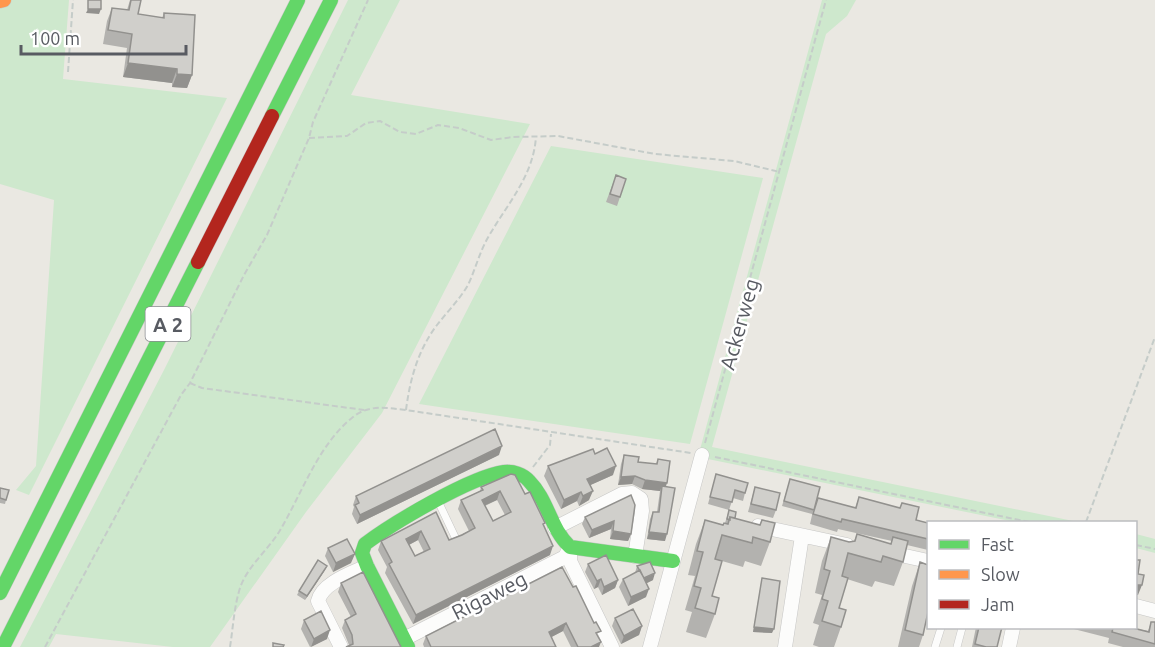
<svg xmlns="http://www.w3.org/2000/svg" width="1155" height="647" font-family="Ubuntu,sans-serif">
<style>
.green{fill:#cee8cd}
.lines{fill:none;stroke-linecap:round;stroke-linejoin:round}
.lane-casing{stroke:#c7c7c6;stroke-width:8}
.street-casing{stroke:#c7c7c6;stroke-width:15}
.fast-casing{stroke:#c7c7c6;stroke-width:15}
.slow-casing{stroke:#c7c7c6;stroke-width:15}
.jam-casing{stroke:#c7c7c6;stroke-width:15}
.path{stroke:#c5ccc9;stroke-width:2;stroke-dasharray:6 3;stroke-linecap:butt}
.lane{stroke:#fcfcfb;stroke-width:7}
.street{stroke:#fcfcfb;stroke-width:14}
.fast{stroke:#63d668;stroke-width:14}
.slow{stroke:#ff974d;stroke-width:14}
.jam{stroke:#b3261e;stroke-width:14}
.wall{fill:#b3b2af;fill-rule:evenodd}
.shaded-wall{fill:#92918e}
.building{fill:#d0cfcb;stroke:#92918e;stroke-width:1.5;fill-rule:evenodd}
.labels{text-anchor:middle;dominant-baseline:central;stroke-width:5;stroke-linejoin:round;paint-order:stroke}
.shield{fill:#fff;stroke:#8a8c91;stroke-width:1.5}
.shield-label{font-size:20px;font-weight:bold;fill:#585b62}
.street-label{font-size:21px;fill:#585b62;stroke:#fff}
</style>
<rect width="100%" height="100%" fill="#eae8e2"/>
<path class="green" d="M0 0H69L63 79 227 98 29 495 16 490 36 466 54 200 0 184Z
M348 0H400L351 95 530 124 382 413 306 512 210 647H173L56 634 49 647H20L164 370Z
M822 0H856L847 16 826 34 712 447 1078 522H1015L698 457Z
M551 146 763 178 690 444 419 404Z
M1136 534 1155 539V553L1136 548Z"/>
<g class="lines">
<g class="lane-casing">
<path id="lane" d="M438 501 456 539
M935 647 941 628
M957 647 962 628"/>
</g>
<g class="street-casing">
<path id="street" d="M758 526 847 545
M555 528 622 494 632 493 641 499 642 511 635 556
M570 547V561L612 647
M887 552 928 561
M1136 606 1155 611
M404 639 565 557 570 547
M341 647 318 601C322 583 352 573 367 566
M650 647 702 455
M785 647 802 536
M1009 647 1013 628"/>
</g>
<g class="fast-casing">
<path id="fast" d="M272 116 331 0
M0 593 298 0
M3 647 198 262
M408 647 367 566 362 553 365 544C393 523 470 477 504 472 513 471 523 474 529 481 548 500 550 528 570 547L673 561"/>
</g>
<g class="slow-casing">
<path id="slow" d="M0 1 4 0"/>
</g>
<g class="jam-casing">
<path id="jam" d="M198 262 272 116"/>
</g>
<path class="path" d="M68 72 73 0
M309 138 347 136 366 123 380 121 400 132 416 134 438 125 459 128 491 140 513 137 558 136 655 154 734 161 780 172
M190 383 202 388 364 410
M406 410C410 379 418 350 437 325 447 312 460 299 468 285 476 268 480 250 490 234 509 202 534 174 536 136
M705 443 826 0
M715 457 1029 522
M533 467 550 445 551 434
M1086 522 1155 337
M1136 545 1155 549
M45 647 181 395 190 383 244 275 267 235 309 138 313 122 368 0
M230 647C233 628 234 607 240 588 247 567 267 551 279 532 302 494 317 446 353 417 369 404 387 408 406 410L691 453"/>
<use href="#lane" class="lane"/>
<use href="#street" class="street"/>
<use href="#fast" class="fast"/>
<use href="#slow" class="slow"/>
<use href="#jam" class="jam"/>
</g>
<path class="wall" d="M130 0H141L138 14 162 18 164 13 192 75 187 88 172 87V83L123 77 127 48 103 44 107 21 112 8 127 10Z
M616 175 626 179 617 206 606 202Z
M595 454 613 475 590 485 589 500 579 506 577 501 561 509 544 476 548 466Z
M499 455 357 524 352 514 354 507 353 505 356 496Z
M624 455 638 462 656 464 658 459 666 486 665 541 647 539 650 519 653 512H657L660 491 642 489 632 484 618 485 621 464Z
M716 474 745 493 743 501 733 498 729 510 708 504Z
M790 479 815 506 855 508 859 497 916 520 928 523V550L907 545 903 562 894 586 875 581 872 587 847 579 839 608 841 627 834 647H819L813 645 819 625 813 623 822 595 815 593 822 561 831 537 849 542 854 541 857 534 891 544 892 541 838 529 837 532 810 524 813 511 812 514 782 506Z
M481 487 525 494 544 526 550 555 413 624 385 573 387 567 378 550 381 541 436 512 449 540 469 531 458 509 461 500 480 491ZM497 500 505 515 493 521 485 506ZM418 540 424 552 415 556 409 545Z
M755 487 776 510 773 518 748 512Z
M0 488 6 500 5 504 0 503Z
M631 495V534L628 541 610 539 611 529 589 538 582 524 585 517Z
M729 510 735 518 770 542 761 566 745 561 743 567 722 561 712 596 715 614 706 638 686 632 692 612 685 610 695 576 688 575 696 544 705 520 723 525 725 523Z
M328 548 351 563 333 572 325 556Z
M920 562 923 635 919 647H898L912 586Z
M588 564 618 580 615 588 602 595 598 587 594 589 585 572Z
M637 566 653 580 647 583 646 597 628 606 619 587 623 579 635 573Z
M325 570 305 600 297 595 299 591Z
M762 578 772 633 753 632 761 583Z
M341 583 401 647 349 645 342 628 345 620 351 617 338 592Z
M573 587 598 638 599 647H571L563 631 551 637 556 647H424L423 644 426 636Z
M615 618 642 626 639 635 621 644 612 626Z
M304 620 327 639 310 647 301 629Z
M1151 622H1155V647H1123L1108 643 1109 638 1066 627H1134L1133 628 1148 631Z
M976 627H1002L997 647H972Z"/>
<path class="shaded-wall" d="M88 9H101L99 14 86 13Z
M128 63 177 69 172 83 123 77Z
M177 74 192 75 187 88 172 87Z
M502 446 499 455 357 524 360 515Z
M616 466 613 475 584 488 587 479Z
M635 476 632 484 618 485 621 477Z
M645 480 667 483 664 492 662 486 660 491 642 489Z
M500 491 497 500 479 508 482 500Z
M593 491 589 500 579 506 583 496Z
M581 492 577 501 561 509 564 500Z
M614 521 611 529 589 538 592 530Z
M421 531 418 540 403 548 406 539Z
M613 531 631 534 628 541 610 539Z
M649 532 667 534 665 541 647 539Z
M553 546 550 555 413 624 416 615Z
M355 554 351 563 333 572 336 563Z
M327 566 325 570 305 600 307 596Z
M655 573 653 580 641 586 643 579Z
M601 579 598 587 594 589 597 581Z
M618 580 615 588 602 595 604 587Z
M1136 585H1142L1138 595H1136Z
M649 589 646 597 628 606 631 597Z
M566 623 563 631 546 640 549 632Z
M642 626 639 635 621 644 624 636Z
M754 627 774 629 772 633 753 632Z
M330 630 327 639 311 647 314 639Z
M601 642 599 647H591Z"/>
<path class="building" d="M88 0H101V9H88Z
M131 0H141L138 14 164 18V13L195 15 192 75 177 74V69L128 63 132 34 108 30 112 8 129 10Z
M616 175 626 179 620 197 610 194Z
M495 429 502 446 360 515 355 505 359 503 356 496Z
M607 448 616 466 587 479 593 491 583 496 581 492 564 500 548 466 593 449 595 454Z
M624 455 639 457 638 462 657 464 658 459 670 461 667 483 645 480 635 476 621 477Z
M511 474 515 475 525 494 530 492 545 523 543 524 553 546 416 615 389 564 392 562 381 541 436 512 449 540 462 535 475 528 461 500 483 490 481 487ZM500 491 511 512 493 521 482 500ZM421 531 430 549 415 556 406 539Z
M716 474 748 483 745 493 735 490 732 502 710 497Z
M790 479 820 487 814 510 784 501Z
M662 486 675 488 667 534 649 532 653 512H659Z
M755 487 780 493 776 510 751 504Z
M0 488 9 490 6 500 0 498Z
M631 495 635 505 631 534 613 531 614 521 592 530 585 517Z
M859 497 900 508 902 503 919 507 916 520 928 523V539L842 519 841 522 813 514 818 498 856 508Z
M729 510 736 512 735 518 730 517V520L727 519Z
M730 517 760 525 762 520 775 523 770 542 753 537 752 543 722 535 715 559 722 561 712 596 719 598 715 614 695 608 701 588 694 586 703 552 697 551 705 520 723 525 724 523 728 524Z
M857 534 891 544 893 537 908 541 903 562 883 556 881 562 848 553 842 576 848 578 839 608 846 610 841 627 822 621 828 601 822 599 830 571 824 569 831 537 849 542 855 541Z
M347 539 355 554 336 563 328 548Z
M606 555 618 580 604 587 601 579 597 581 588 564Z
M318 560 327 566 307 596 299 591Z
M1136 560H1140L1138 574 1144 575 1142 585H1136Z
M650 562 655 573 644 578 637 566Z
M920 562 928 565V612L923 635 905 630Z
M562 567 573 587 576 586 594 623 596 622 601 631 596 633 601 642 591 647H578L566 623 549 632 556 647H431L426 636Z
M640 570 649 589 631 597 623 579Z
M363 572 401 647H346L353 644 352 635 345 620 356 614 341 583Z
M762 578 780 581 774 629 754 627Z
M633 609 642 626 624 636 615 618Z
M321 611 330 630 314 639 304 620Z
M1151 622H1155V644L1112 632 1113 628 1112 627H1134L1133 628 1149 632Z
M979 627H1002L997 647H986L975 644Z
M273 643 284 645 283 647H273Z"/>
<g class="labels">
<rect class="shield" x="145.5" y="307" width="45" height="34" rx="4.5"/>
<g class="shield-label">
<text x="168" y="324">A 2</text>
</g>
<g class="street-label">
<text transform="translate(739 324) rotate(-74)">Ackerweg</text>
<text transform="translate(489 595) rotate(-27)">Rigaweg</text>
</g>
</g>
<rect x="927" y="521" width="210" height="108" fill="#ffffff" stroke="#bcbdc0" stroke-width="1.5"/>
<rect x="939" y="540" width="30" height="9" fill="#63d668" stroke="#bcbdc0" stroke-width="1.5"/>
<text x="981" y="551" font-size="18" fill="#585b62">Fast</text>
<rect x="939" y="570" width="30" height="9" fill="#ff974d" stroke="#bcbdc0" stroke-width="1.5"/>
<text x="981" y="581" font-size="18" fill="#585b62">Slow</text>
<rect x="939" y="600" width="30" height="9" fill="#b3261e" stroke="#bcbdc0" stroke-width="1.5"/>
<text x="981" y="611" font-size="18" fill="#585b62">Jam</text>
<path d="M21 45v9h165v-9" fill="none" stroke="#585b62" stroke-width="3"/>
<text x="30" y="45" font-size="18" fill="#585b62" stroke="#ffffff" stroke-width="4.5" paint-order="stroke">100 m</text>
</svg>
